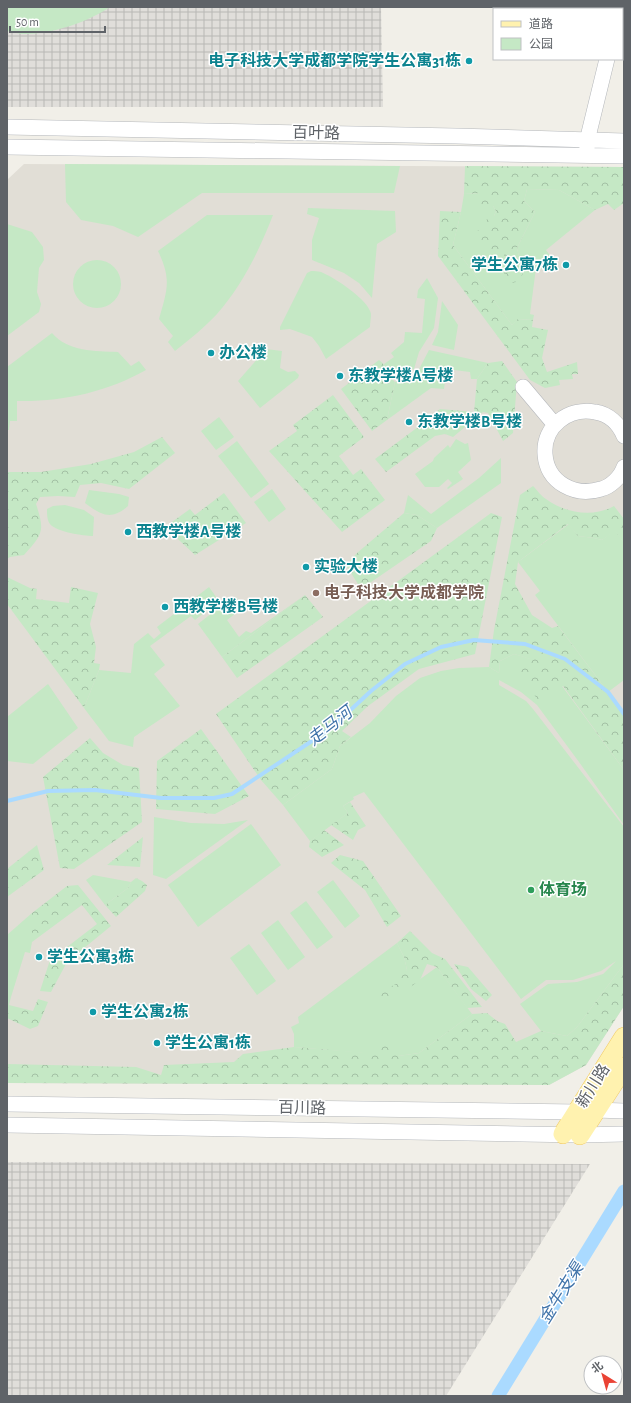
<svg xmlns="http://www.w3.org/2000/svg" width="631" height="1403" font-family="'Alegreya Sans','Noto Sans SC',sans-serif">
<style>
.industrial{fill:url(#industrial-grid)}
.education{fill:#e1ded6}
.green{fill:#c5e8c5}
.forest{fill:url(#forest-crowns)}
.lines{fill:none;stroke-linecap:round;stroke-linejoin:round}
.stream{stroke:#aadaff;stroke-width:4}
.canal{stroke:#aadaff;stroke-width:13}
.minor-casing{stroke:#b5b8bc;stroke-width:16}
.major-casing{stroke:#f2c960;stroke-width:20}
.minor{stroke:#fff;stroke-width:15}
.major{stroke:#fff2af;stroke-width:19}
.culture-dot{fill:#0f9aa8;stroke:#fff;stroke-width:1.5}
.education-dot{fill:#8d6e63;stroke:#fff;stroke-width:1.5}
.leisure-dot{fill:#2e9e5b;stroke:#fff;stroke-width:1.5}
.labels{text-anchor:middle;dominant-baseline:central;stroke-width:3;stroke-linejoin:round;paint-order:stroke}
.culture-label{font-size:16px;font-weight:bold;fill:#0d838f;stroke:#fff;text-anchor:start}
.street-label{font-size:16px;fill:#5f6368;stroke:#fff}
.education-label{font-size:16px;font-weight:bold;fill:#785e54;stroke:#fff;text-anchor:start}
.leisure-label{font-size:16px;font-weight:bold;fill:#27864d;stroke:#fff;text-anchor:start}
.water-label{font-size:17px;font-style:italic;fill:#4174aa;stroke:#fff}
</style>
<defs>
<pattern id="industrial-grid" width="8" height="8" patternUnits="userSpaceOnUse"><rect width="8" height="8" fill="#e0deda"/><path d="M0 4h8M4 0v8" fill="none" stroke="#b9b8b5"/></pattern>
<pattern id="forest-crowns" width="20" height="18" patternUnits="userSpaceOnUse"><rect width="20" height="18" fill="#c5e8c5"/><path d="M2 6a3 3 0 1 1 6 0M12 15a3 3 0 1 1 6 0" fill="none" stroke="#a3c0a4"/></pattern>
</defs>
<rect width="100%" height="100%" fill="#f1efe8"/>
<path class="industrial" d="M7 7H381L383 107H7Z
M7 1162 590 1164 446 1396H7Z"/>
<path class="education" d="M24 164 624 167V1006L586 1065 549 1085 7 1083V180Z"/>
<path class="green" d="M7 7H110C88 22 52 34 25 34 19 34 13 32 7 31Z
M65 164 400 166 394 193H202L138 237 113 226 81 220 66 202Z
M527 189 559 190 595 210 546 250 552 258 548 262 546 270 536 268 530 314 534 315 533 320 519 319 512 325 453 245 461 212 464 194 480 193 493 206 496 211 494 216 504 255 523 273 517 248 535 212 524 201Z
M308 208 395 211 396 232 377 244 372 298 359 283 344 273 312 260V240L319 218 307 214Z
M207 215H273C259 251 243 284 217 314 205 327 190 339 175 351L168 342 173 336 159 319C167 290 172 280 158 251Z
M7 224 32 232 43 247 44 260 39 268 37 292 41 304 39 312 7 336Z
M73 284a24 24 0 1 1 48 0a24 24 0 1 1-48 0Z
M311 271C314 271 318 271 321 272 334 277 369 300 371 314 371 318 370 323 370 327L326 359 319 346 312 337 290 329 280 330V327L307 273Z
M427 278 438 298 434 328 419 352 414 369 389 377 384 364 394 357 391 353 404 342 405 332 422 333 425 299 417 298 418 290Z
M442 301 458 325 454 350 432 345 438 332Z
M52 333C68 352 95 351 118 352L131 366 139 361 146 370C107 392 62 402 17 401V421H10L9 430H7V367Z
M266 349 282 351 280 368 288 372 295 371 299 375 298 378 260 408 238 381Z
M429 350 488 363 477 379H471L470 372 454 370 453 376 446 375 444 389 431 388 387 420 395 382 416 375Z
M219 417 234 437 216 450 201 431Z
M456 439 465 444 468 443 471 460 458 472 463 479 448 489 447 488 452 483 448 479 439 487H425L415 474 433 461 434 458 448 445 450 448Z
M237 441 269 484 251 498 218 456Z
M501 458V483L437 528 417 515 404 513 408 495 431 514 479 478Z
M272 489 286 509 269 522 254 502Z
M89 490 119 494 129 497 128 506C111 521 101 515 85 503Z
M65 505 84 510 94 517 93 536C84 536 56 532 50 524 47 520 47 514 47 509L53 506Z
M569 524 578 536 594 538 602 540 615 530 624 543V680L608 692 535 595 540 591 518 562Z
M209 587 219 601 195 620 191 616 150 646 165 665 154 674 180 706 134 737 133 747 109 741 84 708 99 670 131 673 134 644 148 633 154 639 161 633 157 627Z
M305 595 222 657 198 624 222 605 236 597 244 607 227 620 239 637 246 631 251 633Z
M514 654 531 659 540 702 562 686 624 770V825L579 762 537 705 521 692 499 680V685L526 701 533 709 624 827V964L577 1027 567 1036 541 1031 520 1004 548 984 577 982 603 974 616 961 601 971 573 980H546L521 999 364 792 353 797 354 799 343 806 348 813 310 841 283 805 332 769 340 746 370 723 396 696 420 678 441 671 459 668 489 667 499 673 500 661Z
M48 684 78 728 33 764 7 761V717Z
M154 817 191 823 224 824 248 820 166 879 153 875Z
M251 824 281 865 198 927 168 885Z
M93 875 131 882 128 888 105 905 86 880Z
M333 880 360 916 345 928 317 892Z
M306 901 333 937 317 949 290 913Z
M32 913V942L30 953 25 952 11 997H7V935Z
M278 920 305 957 288 970 261 933Z
M397 943 404 957 407 970 397 983 384 1005 437 967 472 1014 419 1053 398 1056 294 1047V1034L291 1027 299 1023 298 1017Z
M249 944 276 981 257 995 230 958Z"/>
<path class="forest" d="M465 166 624 167V203L614 210 608 204 595 210 559 190 527 189 524 201 535 212 517 248 523 273 520 281 512 283 503 272 504 255 495 254 475 234 488 218 494 216 496 211 493 206 485 208 477 202 480 193 464 194Z
M440 211 461 212 453 245 512 325 518 319 533 320 532 327 548 330 542 358 547 372 577 362 578 374H572L573 379 559 380 560 385 545 388 530 380 438 256Z
M379 360C389 367 385 374 395 382L387 420 372 431 341 389Z
M502 361 517 382 513 433 503 441 488 413 483 412 453 437 445 434 435 436 386 472 375 459 422 424 428 426 434 420 431 416 440 409 474 412 477 379 488 363Z
M333 395 364 437 339 456 353 475 361 469 385 500 342 532 269 451 297 431 293 425Z
M162 437 175 453 129 489 101 483 80 485 75 497 58 496 40 497 36 504C45 531 43 534 24 555L10 557 7 559V472H41L91 464 134 452Z
M533 486C537 490 541 496 546 499 565 513 593 518 614 506L624 519V543L615 531 602 540 594 538 578 536 568 524 518 562 515 584 532 615 552 628 558 626 608 692 624 711V770L563 686 540 703 517 671 530 659 514 654 500 661 499 673 489 667 494 630 520 495Z
M224 493 246 523 195 555 165 527 190 509 195 515Z
M404 513 417 515 437 528 431 541 361 589 346 565 357 553Z
M491 513 502 517 475 654 419 669 368 706 342 731 351 737 340 746 332 769 283 805 261 780 216 714Z
M7 577 30 588 37 589 36 599 69 603 71 587 98 593 90 624 96 647 94 663 100 664 99 670 84 708 7 604Z
M305 595 323 617 237 678 222 657Z
M201 729 249 796 215 814 156 809 157 761Z
M90 738 103 753 123 765 139 768 142 822 74 869 60 868 43 777Z
M350 802 366 826 358 830 353 840 331 825 348 813 343 806Z
M324 830 344 845 322 857 309 847 310 841Z
M143 837 140 867 107 865Z
M37 845 44 870 7 897V869Z
M340 855 363 861 401 916 387 927 365 890 331 863Z
M136 878 142 881 147 885 145 891 116 917 105 905 128 888 131 882Z
M78 885 111 926 67 962 51 992 40 991 50 960 97 924 82 905 32 942V913L67 886Z
M410 931 432 953 445 959 482 1007 467 1008 437 967 427 964 420 980 384 1006 378 995 397 983 395 976 407 970 404 957 397 943Z
M454 964 468 967 492 995 486 1001 471 989Z
M624 964V1006L586 1065 549 1085 7 1083V1064L136 1067 161 1075 164 1065 234 1062 243 1054 294 1047 370 1053 369 1043 389 1041 398 1056 419 1053 472 1014 487 1013 497 1021 505 1024 516 1042 541 1031 567 1036 577 1027Z
M7 997H11L9 1005 33 1011 38 999 48 1002 38 1026 30 1029 7 1018Z"/>
<g class="lines">
<path class="stream" d="M7 801 48 791 95 790 161 798H214L232 794 330 729 371 691 405 664 441 647 474 640 525 644 565 659 608 692 624 714"/>
<path class="canal" d="M498 1396 624 1191"/>
<g class="minor-casing">
<path id="minor" d="M619 9V7
M7 127 456 136 624 141
M7 147 624 156
M587 150V141L607 59
M523 387 555 425
M624 436C619 424 609 414 595 412 569 407 543 426 545 454 547 483 575 497 601 489 610 487 621 477 624 467
M7 1104 577 1112 596 1110 624 1111
M7 1125 580 1135 624 1134"/>
</g>
<g class="major-casing">
<path id="major" d="M563 1134 624 1037
M580 1135 624 1067"/>
</g>
<use href="#minor" class="minor"/>
<use href="#major" class="major"/>
</g>
<g class="culture-dot">
<circle cx="469" cy="61" r="4"/>
<circle cx="566" cy="265" r="4"/>
<circle cx="211" cy="353" r="4"/>
<circle cx="340" cy="376" r="4"/>
<circle cx="409" cy="422" r="4"/>
<circle cx="128" cy="532" r="4"/>
<circle cx="306" cy="567" r="4"/>
<circle cx="165" cy="607" r="4"/>
<circle cx="39" cy="957" r="4"/>
<circle cx="93" cy="1012" r="4"/>
<circle cx="157" cy="1043" r="4"/>
</g>
<circle class="education-dot" cx="316" cy="593" r="4"/>
<circle class="leisure-dot" cx="531" cy="890" r="4"/>
<g class="labels">
<g class="culture-label">
<text x="461" y="61" text-anchor="end">电子科技大学成都学院学生公寓31栋</text>
<text x="558" y="265" text-anchor="end">学生公寓7栋</text>
<text x="219" y="353">办公楼</text>
<text x="348" y="376">东教学楼A号楼</text>
<text x="417" y="422">东教学楼B号楼</text>
<text x="136" y="532">西教学楼A号楼</text>
<text x="314" y="567">实验大楼</text>
<text x="173" y="607">西教学楼B号楼</text>
<text x="47" y="957">学生公寓3栋</text>
<text x="101" y="1012">学生公寓2栋</text>
<text x="165" y="1043">学生公寓1栋</text>
</g>
<g class="street-label">
<text transform="translate(316 133) rotate(1)">百叶路</text>
<text transform="translate(593 1086) rotate(-58)">新川路</text>
<text transform="translate(302 1108) rotate(1)">百川路</text>
</g>
<g class="education-label">
<text x="324" y="593">电子科技大学成都学院</text>
</g>
<g class="leisure-label">
<text x="539" y="890">体育场</text>
</g>
<g class="water-label">
<text transform="translate(330 726) rotate(-38)">走马河</text>
<text transform="translate(561 1293) rotate(-58)">金牛支渠</text>
</g>
</g>
<rect width="631" height="1403" fill="none" stroke="#5f6368" stroke-width="16"/>
<rect x="493" y="8" width="130" height="52" fill="#ffffff" stroke="#bfc1c3"/>
<rect x="501" y="21" width="20" height="6" fill="#fff2af" stroke="#bfc1c3"/>
<text x="529" y="28" font-size="12" fill="#5f6368">道路</text>
<rect x="501" y="38" width="20" height="12" fill="#c5e8c5" stroke="#bfc1c3"/>
<text x="529" y="48" font-size="12" fill="#5f6368">公园</text>
<g transform="translate(603 1375) rotate(323)"><circle r="19" fill="#ffffff" stroke="#bfc1c3"/>
<path d="M0-3L7 15L0 10L-7 15Z" fill="#ea4335"/>
<text y="-6" font-size="11" font-weight="bold" text-anchor="middle" fill="#5f6368">北</text>
</g>
<path d="M10 26v6h95v-6" fill="none" stroke="#5f6368" stroke-width="2"/>
<text x="16" y="26" font-size="12" fill="#5f6368" stroke="#ffffff" stroke-width="3" paint-order="stroke">50 m</text>
</svg>
